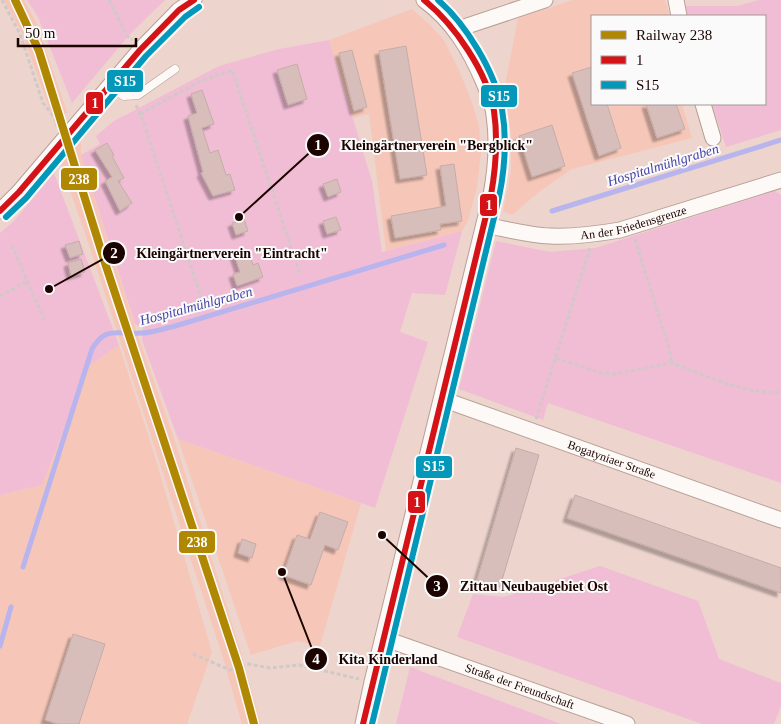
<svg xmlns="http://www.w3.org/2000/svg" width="781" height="724" font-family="Georgia,serif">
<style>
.built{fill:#f6c7b8}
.green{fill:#f1bdd5}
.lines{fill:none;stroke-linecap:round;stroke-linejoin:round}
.stream{stroke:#b7b4ee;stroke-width:5}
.building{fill:#d8bebb;stroke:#c5aca8;filter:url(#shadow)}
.lane-casing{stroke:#b8a098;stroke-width:9}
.street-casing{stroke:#b8a098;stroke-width:17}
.path{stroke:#d1c9c7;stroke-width:3;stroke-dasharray:4 2.5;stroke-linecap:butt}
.lane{stroke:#fcf9f7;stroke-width:8}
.street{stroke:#fcf9f7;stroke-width:15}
.bus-1-casing{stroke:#fafafa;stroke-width:10}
.bus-2-casing{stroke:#fafafa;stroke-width:10}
.bus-1{stroke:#d51317;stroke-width:6}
.bus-2{stroke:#0398b9;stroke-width:6}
.rail-1-casing{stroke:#fafafa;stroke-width:11}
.rail-1{stroke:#af8700;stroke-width:8}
.labels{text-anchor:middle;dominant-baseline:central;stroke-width:4;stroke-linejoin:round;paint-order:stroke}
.street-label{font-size:12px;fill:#1b0400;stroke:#fafafa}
.water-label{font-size:14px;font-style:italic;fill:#4744a6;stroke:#fafafa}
.leader{fill:none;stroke:#1b0400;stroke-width:2}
.callout-dot{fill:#1b0400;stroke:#fafafa;stroke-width:2}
.mark-label{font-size:15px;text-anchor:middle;font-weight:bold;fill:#fff}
.callout-label{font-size:14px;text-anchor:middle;font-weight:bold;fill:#1b0400;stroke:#fafafa;stroke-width:4;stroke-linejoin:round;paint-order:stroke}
.line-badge{stroke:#fafafa;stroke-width:2}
.badge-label{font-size:14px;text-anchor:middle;font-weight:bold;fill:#fff}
</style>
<defs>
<filter id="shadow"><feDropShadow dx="-4" dy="4" stdDeviation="1" flood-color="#0004"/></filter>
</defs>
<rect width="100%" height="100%" fill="#edd4cc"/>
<path class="built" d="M4 0H24L36 22 67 112 56 127 22 33Z
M573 0H665L670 16H592V104H682L692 138 572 169 539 192 512 215 503 211 511 172V135L504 90 518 18Z
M412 9 430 25 444 40 459 70 473 105 479 127 481 153 477 187 468 221 462 231 386 251 369 114 353 118 329 40Z
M81 141V155L138 336 174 438 240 649 261 724H242L223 658 90 248 61 164Z
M119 345 153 450 212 652 187 724H0V495L42 485 89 366Z
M178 439 361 503 320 646 297 641 251 655Z"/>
<path class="green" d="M27 0H165L131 33 72 103 38 17Z
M759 0H781V130L726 147 712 104H765V16H685L682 6H737Z
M329 40 372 181 382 252 462 231 445 295 412 293 400 332 428 342 375 508 178 439 142 340 143 328 135 324 81 155 100 144 96 136 114 121 219 66 279 49Z
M54 173 119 345 89 366 42 485 0 495V233L14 221Z
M775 191 781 195V483L548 403 543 420 459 389 496 241 550 252 595 248Z
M600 566 698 601 719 659 781 683V706L774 724H702L457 637 473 594 504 597Z
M410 667 561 724H396Z"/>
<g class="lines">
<path class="stream" d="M552 211 781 140
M23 567 92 349C106 325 117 335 140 333 151 333 162 329 172 327L444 245
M0 646 11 607"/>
</g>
<path class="building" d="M406 46 427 175 400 179 379 51Z
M352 50 367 107 354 111 339 53Z
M297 64 307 99 288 105 277 70Z
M592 67V104H607L621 148 599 156 572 73Z
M202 90 214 124 202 128 210 153 218 150 226 175 230 174 235 190 213 196 201 173 203 172 188 116 197 113 191 94Z
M646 104H676L685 129 657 138Z
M552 125 565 166 532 177 519 136Z
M107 143 114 155 112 156 124 178 118 181 132 203 120 211 105 181 112 177 95 150Z
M454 164 462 221 440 224 441 230 395 238 391 216 446 206 440 166Z
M337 179 341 192 328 197 323 184Z
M336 217 341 230 327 234 323 221Z
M244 219 248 231 236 235 232 223Z
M79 241 83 254 70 258 65 245Z
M248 250 253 265 258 263 263 277 237 286 233 274 240 272 234 254Z
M81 259 85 272 71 276 68 263Z
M516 448 539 455 500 587 477 580Z
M575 495 781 568V593L567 518Z
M320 512 348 522 338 550 325 545 311 585 283 575 297 535 310 539Z
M242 539 256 544 252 558 238 553Z
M73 634 105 644 79 724H58L45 720Z"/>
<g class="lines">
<g class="lane-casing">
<path id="lane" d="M109 87 124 96 138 95 175 69"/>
</g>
<g class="street-casing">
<g id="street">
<path d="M676 0 679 16"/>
<path d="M455 30 545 0"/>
<path d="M703 104 713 138"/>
<path d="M0 211 19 192 140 50 179 10 194 0"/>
<path id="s1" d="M484 225C506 229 528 235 550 236 574 237 597 234 620 230L781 180"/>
<path id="s2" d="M442 399 781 520"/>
<path id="s3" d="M383 638 627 724"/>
<path d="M363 724 372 682 491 195C496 168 498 142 494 115 493 104 488 93 484 83 470 50 453 21 424 0"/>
</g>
</g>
<path class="path" d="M2 0 20 34 43 103 55 118 57 126
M109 0 127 36 132 40
M136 105 144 124 203 303
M140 114 199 82 232 70 300 274
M635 239 669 348 672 363
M12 245 44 320
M0 296 28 281
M556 358 601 373 615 374 672 363 724 383 754 391 781 393
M536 419 590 248
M193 654 230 670 249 664 270 668 299 665 359 679"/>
<use href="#lane" class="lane"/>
<use href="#street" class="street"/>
<g class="bus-1-casing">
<path id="bus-1" d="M0 211 19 192 140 50 179 10 194 0
M363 724 491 195C496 167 498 139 494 111 487 72 455 25 424 0"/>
</g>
<g class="bus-2-casing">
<path id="bus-2" d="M6 217 26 198 146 56 185 17 199 7
M372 724 499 197C505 168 507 138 502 109 495 72 466 24 438 0"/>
</g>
<use href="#bus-1" class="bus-1"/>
<use href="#bus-2" class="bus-2"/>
<g class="rail-1-casing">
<path id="rail-1" d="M15 0 39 51 105 263 239 668 254 724"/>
</g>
<use href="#rail-1" class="rail-1"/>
</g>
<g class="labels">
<g class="street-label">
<text stroke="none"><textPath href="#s1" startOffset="152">An der Friedensgrenze</textPath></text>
<text stroke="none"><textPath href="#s2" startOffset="180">Bogatyniaer Straße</textPath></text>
<text stroke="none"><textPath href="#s3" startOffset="145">Straße der Freundschaft</textPath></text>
</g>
<g class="water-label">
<text transform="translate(663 165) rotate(-17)">Hospitalmühlgraben</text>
<text transform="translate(196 306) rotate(-15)">Hospitalmühlgraben</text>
</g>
</g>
<path class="leader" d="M239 217L318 145M49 289L114 253M382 535L437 586M282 572L316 659"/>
<g class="callout-dot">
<circle cx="239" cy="217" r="5"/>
<circle cx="49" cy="289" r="5"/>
<circle cx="382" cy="535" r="5"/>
<circle cx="282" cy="572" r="5"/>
<circle cx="318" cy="145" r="12"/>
<circle cx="114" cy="253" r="12"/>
<circle cx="437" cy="586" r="12"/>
<circle cx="316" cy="659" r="12"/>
</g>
<g class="mark-label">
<text x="318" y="150">1</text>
<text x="114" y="258">2</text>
<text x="437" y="591">3</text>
<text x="316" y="664">4</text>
</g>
<g class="callout-label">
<text x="437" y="150">Kleingärtnerverein "Bergblick"</text>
<text x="232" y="258">Kleingärtnerverein "Eintracht"</text>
<text x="534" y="591">Zittau Neubaugebiet Ost</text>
<text x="388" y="664">Kita Kinderland</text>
</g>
<g class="line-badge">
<rect x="106" y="69" width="38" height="24" rx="5" fill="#0398b9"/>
<rect x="480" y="84" width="38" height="24" rx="5" fill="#0398b9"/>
<rect x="85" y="91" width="19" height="24" rx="5" fill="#d51317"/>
<rect x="60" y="167" width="38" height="24" rx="5" fill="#af8700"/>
<rect x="479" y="193" width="19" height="24" rx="5" fill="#d51317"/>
<rect x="415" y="455" width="38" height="24" rx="5" fill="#0398b9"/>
<rect x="407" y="490" width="19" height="24" rx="5" fill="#d51317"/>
<rect x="178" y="530" width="38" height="24" rx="5" fill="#af8700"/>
</g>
<g class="badge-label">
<text x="125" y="86">S15</text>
<text x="499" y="101">S15</text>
<text x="95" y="108">1</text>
<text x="79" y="184">238</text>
<text x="489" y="210">1</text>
<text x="434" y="471">S15</text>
<text x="417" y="507">1</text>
<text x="197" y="547">238</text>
</g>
<rect x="591" y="15" width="175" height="90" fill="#fafafa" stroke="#a19896"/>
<rect x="601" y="31" width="25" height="8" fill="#af8700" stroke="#a19896"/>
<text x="636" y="40" font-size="15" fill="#1b0400">Railway 238</text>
<rect x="601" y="56" width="25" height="8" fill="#d51317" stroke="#a19896"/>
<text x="636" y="65" font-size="15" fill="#1b0400">1</text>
<rect x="601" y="81" width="25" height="8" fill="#0398b9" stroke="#a19896"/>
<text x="636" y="90" font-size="15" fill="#1b0400">S15</text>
<path d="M18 38v8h118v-8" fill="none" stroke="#1b0400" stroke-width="2.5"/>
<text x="25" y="38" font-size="15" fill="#1b0400" stroke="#fafafa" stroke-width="4" paint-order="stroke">50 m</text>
</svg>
